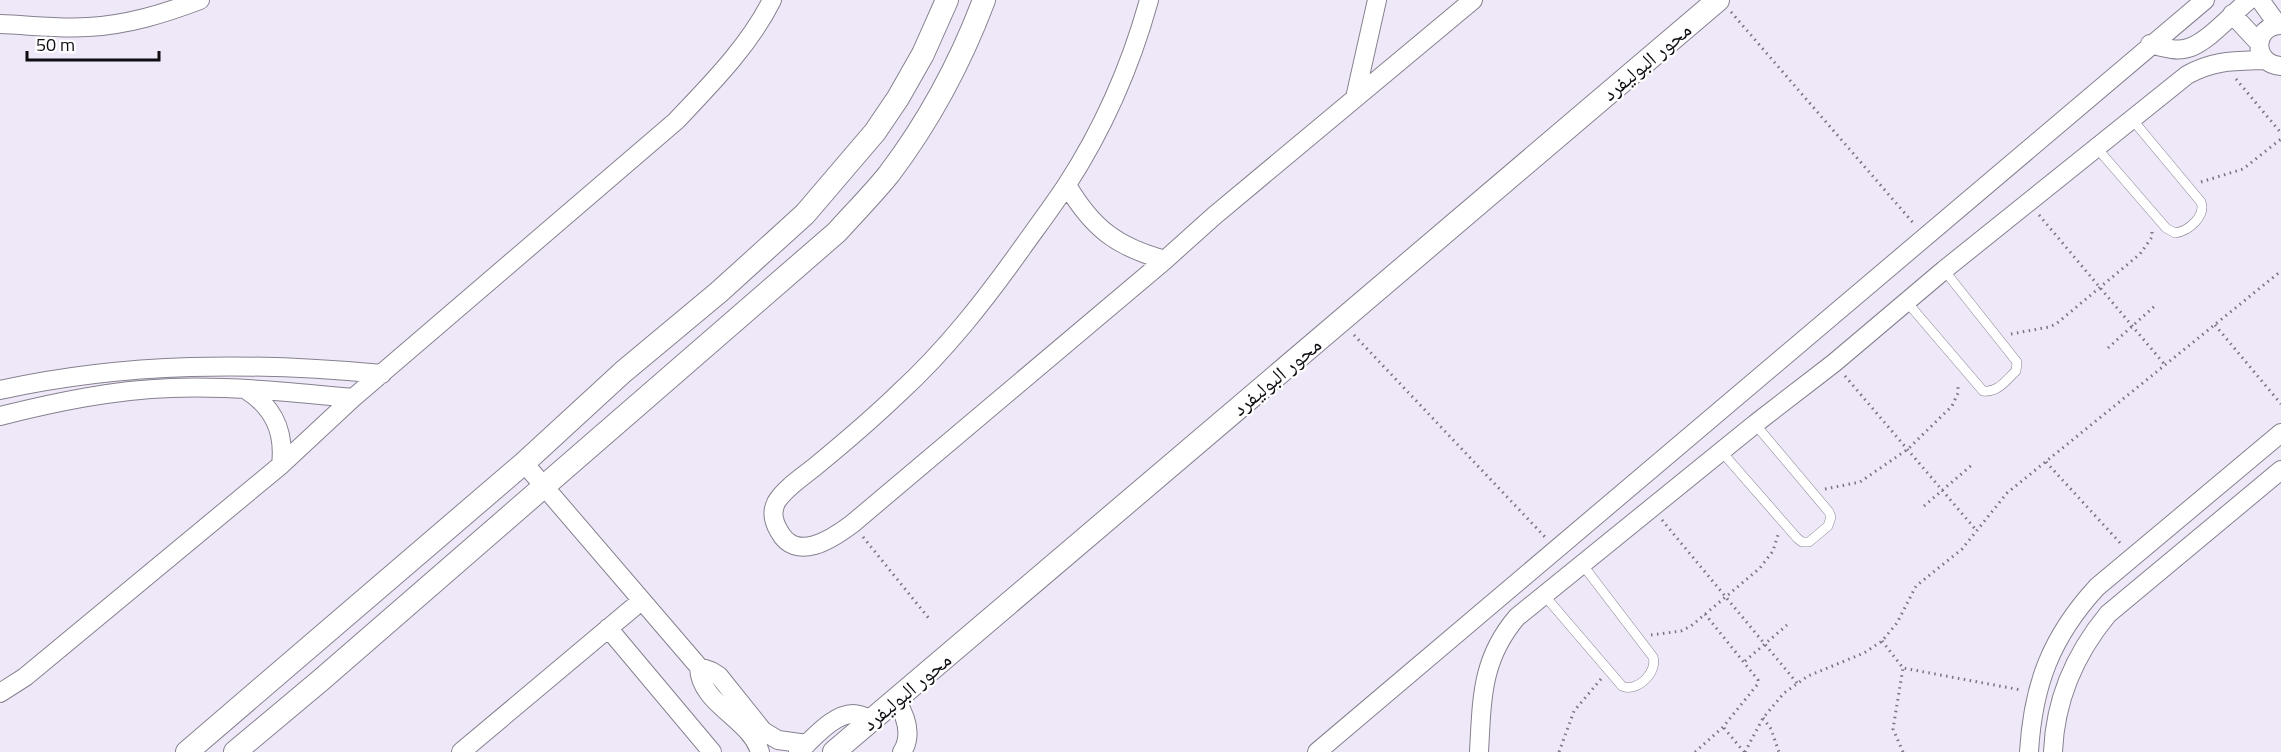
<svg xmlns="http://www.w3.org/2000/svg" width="2281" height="752" font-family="'Titillium Web','Noto Naskh Arabic',sans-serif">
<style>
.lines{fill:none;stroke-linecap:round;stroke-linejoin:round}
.service-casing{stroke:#86808f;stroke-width:10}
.minor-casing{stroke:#86808f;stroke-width:20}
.tertiary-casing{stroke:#86808f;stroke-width:24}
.path{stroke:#78737e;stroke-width:3;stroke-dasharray:1.5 4.5;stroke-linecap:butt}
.service{stroke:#fff;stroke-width:9}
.minor{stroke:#fff;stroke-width:18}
.tertiary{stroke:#fff;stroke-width:22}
.labels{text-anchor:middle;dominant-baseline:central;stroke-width:4.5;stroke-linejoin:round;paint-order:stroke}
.street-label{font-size:21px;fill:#0f0c12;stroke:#fff}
</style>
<rect width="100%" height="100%" fill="#eee8f8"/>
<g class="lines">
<g class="service-casing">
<path id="service" d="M2096 147 2166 228 2175 233C2189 231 2206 216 2201 202L2131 118
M1906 301 1983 391C1998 393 2006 380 2016 371L2017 362 1944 270
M1721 451 1797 538 1802 542H1809L1828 526 1831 517 1829 512 1755 424
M1544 595 1622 686C1637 693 1658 672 1653 657L1582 564"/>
</g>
<g class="minor-casing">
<path id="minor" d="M1149 0C1131 65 1103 129 1066 186 1052 207 1037 227 1022 248 985 300 946 350 899 393 873 418 845 442 817 465 804 476 786 487 777 501 776 502 774 508 774 509 772 517 775 524 779 531 796 563 832 539 852 524L1165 260 1214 216 1473 0
M2260 0 2278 25
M2232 14 2259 43
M0 24C29 25 59 29 88 27 127 25 163 14 200 0
M2281 25C2252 26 2252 64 2281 66
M2150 44C2162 47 2176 52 2188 48 2207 43 2233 13 2249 0
M1355 98 1377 0
M1067 185C1092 228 1117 247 1165 260
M245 389C274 407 285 432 281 465
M0 390C126 362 254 362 382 374
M0 416C56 402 113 390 171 388 232 386 292 392 353 398
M524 463 699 667 711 671 719 676 763 731 778 740 807 744
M608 628 712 752
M699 667C700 705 750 718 760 752
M0 693 25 677 281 465 353 398 676 121C711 84 749 46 772 0
M896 700C906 716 913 735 902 752
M461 752 641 601
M798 752C813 739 833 714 853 714 860 714 866 717 872 720
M1317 752 2205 0
M1479 752C1482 699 1481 659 1517 617L1755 424 1834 363 1944 270 2187 75C2214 60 2234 61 2264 60
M2029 752C2033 685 2051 637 2097 587L2281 433
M2053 752C2055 700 2075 654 2108 614L2281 470"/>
</g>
<g class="tertiary-casing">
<path id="tertiary" d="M187 752 524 463 623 372 719 292 805 214 875 132 898 98 923 54 947 0
M235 752 321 680 837 232C854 213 873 194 889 174 929 121 961 61 984 0
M834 752 1718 0"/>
</g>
<path class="path" d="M1731 12 1915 225
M2236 79 2281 133
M2201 182 2243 169 2281 139
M2039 215 2165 365
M2215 325 2281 404
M2011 334 2049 327 2056 324 2140 254 2152 237V231
M1354 335 1545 537
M2108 348 2156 305
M1845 376 1976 530
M2046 462 2122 545
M1825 489 1860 482 1908 449 1952 406 1958 393V383
M1924 506 1973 464
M1662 520 1797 683
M863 537 931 621
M1651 635 1681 631 1691 626 1760 568 1773 551 1778 535
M1882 641 1903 668 2021 690
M1745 661 1787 625
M1763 718 1771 729 1779 752
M1724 728 1744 752
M1559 752 1574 711 1601 679
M1695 752 1723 727 1757 685 1758 680 1705 614
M1745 752 1763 718 1784 693 1808 676 1864 653 1882 641 1897 623 1916 586 1962 549 2007 493 2281 271
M1903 752 1893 729 1903 668"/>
<use href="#service" class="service"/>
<use href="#minor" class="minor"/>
<use href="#tertiary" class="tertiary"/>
</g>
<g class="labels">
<g class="street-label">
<text transform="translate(1646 61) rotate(-40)">محور البوليفرد</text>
<text transform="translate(1276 376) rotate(-40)">محور البوليفرد</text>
<text transform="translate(906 691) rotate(-40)">محور البوليفرد</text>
</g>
</g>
<path d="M27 51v9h132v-9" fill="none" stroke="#0f0c12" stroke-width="3"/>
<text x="36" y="51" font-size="18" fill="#0f0c12" stroke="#ffffff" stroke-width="4.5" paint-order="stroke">50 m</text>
</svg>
